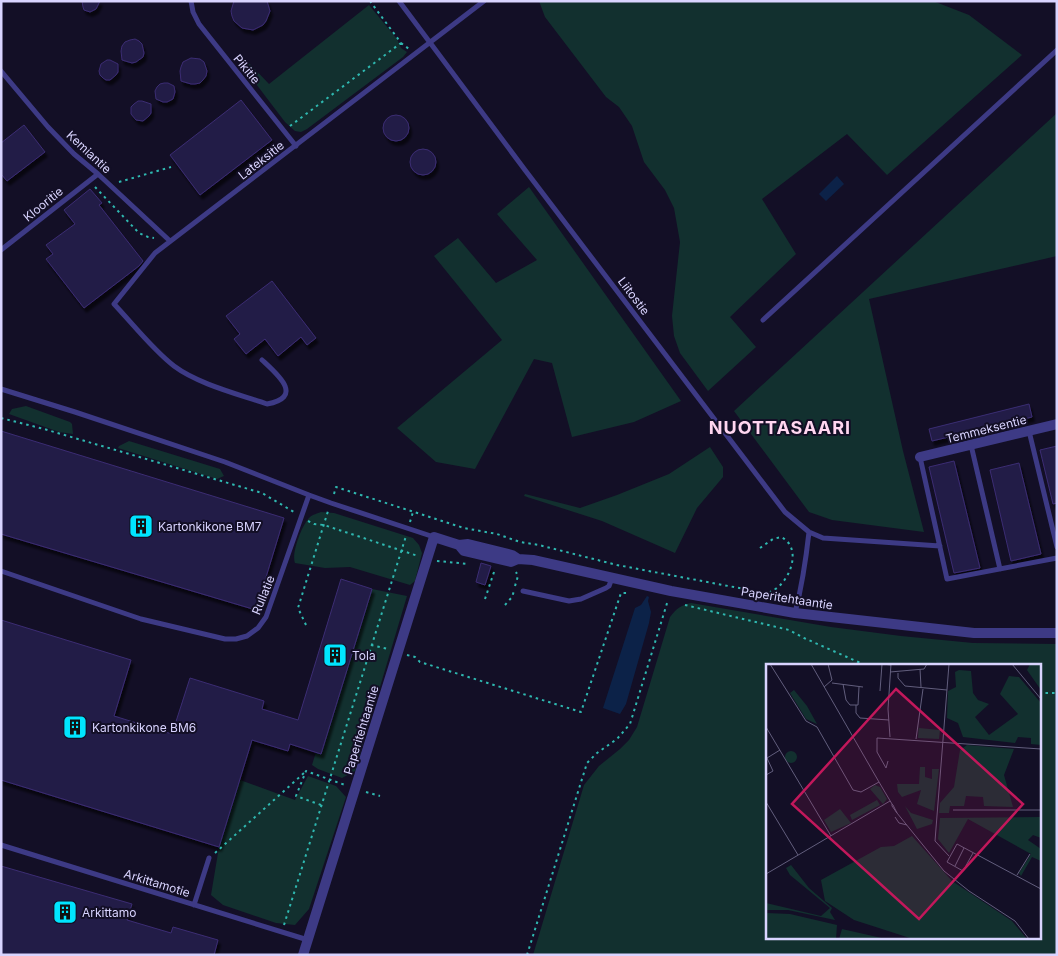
<svg xmlns="http://www.w3.org/2000/svg" width="1058" height="956" font-family="Inter,sans-serif">
<style>
.green{fill:#12302f;fill-rule:evenodd}
.water{fill:#0c2248}
.building{fill:#241b47;stroke:#3b2d73;filter:url(#shadow)}
.lines{fill:none;stroke-linecap:round;stroke-linejoin:round}
.path{stroke:#2fb8b0;stroke-width:2;stroke-dasharray:2.5 4;stroke-linecap:butt}
.service{stroke:#3d3a85;stroke-width:5}
.minor{stroke:#3d3a85;stroke-width:10}
.labels{text-anchor:middle;dominant-baseline:central;stroke-width:4;stroke-linejoin:round;paint-order:stroke}
.street-label{font-size:12px;fill:#d9d4ff;stroke:#130f26}
.poi-label{font-size:12px;fill:#d9d4ff;stroke:#130f26;text-anchor:start}
.district-label{font-size:18px;font-weight:bold;letter-spacing:1px;fill:#ffd6f0;stroke:#130f26}
.inset-road{fill:none;stroke:#625e7d;stroke-width:1}
.view{fill:#c2185b;fill-opacity:0.15;stroke:#c2185b;stroke-width:2.5}
.inset-edge{fill:none;stroke:#d9d4ff;stroke-width:2.5}
</style>
<defs>
<filter id="shadow"><feDropShadow dx="2.5" dy="4.5" stdDeviation="1" flood-color="#0009"/></filter>
</defs>
<rect width="100%" height="100%" fill="#130f26"/>
<path class="green" d="M539 1H933L969 15 1022 55 887 175 847 134 762 199 796 254 730 317 756 347 708 391 680 353 674 336 672 316 680 242 674 208 665 190 644 162 632 126 619 107 606 97 545 17Z
M369 5 397 39 401 48 407 52 403 57 307 129 301 132 295 131 285 122 244 68 243 60H246L269 84Z
M1057 113V256L869 299 903 451 924 532 832 520 809 512 734 411Z
M529 187 681 401 634 422 572 437 552 363 534 359 475 469 436 462 397 428 502 340 434 256 458 238 496 283 537 260 497 214Z
M26 406 70 422 72 424 73 434 59 432 9 414 12 409Z
M129 441 220 469 224 476 217 479 118 448 119 446Z
M710 447 723 467V477L697 508 675 553 602 521 524 496 525 494 580 508 617 495 669 474Z
M321 512 334 513 413 538 419 545 422 553 415 581 410 585 350 567 325 568 295 563C291 554 302 524 310 517 312 515 318 513 321 512Z
M372 589 407 596 355 771 342 778 318 769 312 765 316 752 321 753Z
M691 603 831 627 901 636 973 643 1057 644V955H533L584 785 599 766 620 749 629 740 637 727 670 617C676 609 681 605 691 603ZM767 665H1039V937H767Z
M308 776 336 786 346 797 309 909 295 925 276 923 223 905 211 895 219 847 240 780 295 800Z"/>
<path class="water" d="M837 176 844 184 826 201 819 194Z
M647 596 649 597 648 601 651 612 649 623 626 704 620 714 603 708 635 608 641 605Z"/>
<path class="building" d="M82 1H100L96 9 90 12 84 10 83 7Z
M234 1H267L270 11 266 21 263 25 253 30 242 28 234 21 232 16 231 11Z
M135 39 139 41 142 44 144 53 143 57 136 62 132 63 122 60 121 51 122 46 125 42 130 40Z
M191 58 200 59 204 62 207 71 206 76 203 80 200 83 195 84H191L181 81 180 71 181 67 183 62Z
M107 60H110L118 64V72L116 75 110 80H106L103 78 100 75 99 71 101 64Z
M164 83H168L174 86 175 92 173 99 167 102H163L156 99 155 91 157 87 160 84Z
M241 100 272 140 200 195 170 155Z
M138 101H142L151 104V113L149 116 143 121 136 120 131 114V107L134 104Z
M383 128a13 13 0 1 1 26 0a13 13 0 1 1-26 0Z
M24 125 45 152 7 181 1 174V143Z
M410 162a13 13 0 1 1 26 0a13 13 0 1 1-26 0Z
M90 189 102 203 99 205 143 261 139 266 84 308 46 259 53 254 46 245 75 224 64 210Z
M272 281 316 338 307 345 301 337 278 356 265 339 246 354 234 339 240 334 226 316Z
M1029 404 1032 417 932 441 929 429Z
M1 431 284 518 256 610 1 534Z
M1057 446V503L1053 504 1040 450Z
M954 461 980 568 954 573 929 467Z
M1019 463 1041 554 1011 561 990 470Z
M481 563 491 566 485 585 476 582Z
M341 579 372 589 321 754 290 744 288 751 252 740 219 847 1 780V620L131 660 114 716 172 734 190 678 264 701 262 709 298 720Z
M1 866 132 904 127 920 171 933 173 927 218 940 214 955H1Z"/>
<g class="lines">
<path class="path" d="M401 43 409 49
M290 126 401 43 370 1
M119 182 171 167
M95 187 139 233 148 237 154 238
M1 418 44 429 262 493 294 512
M334 494 336 487 464 528 497 534 520 542 539 545 617 565 792 598
M308 521 314 524 324 525 418 556
M410 522 413 512
M760 548 773 539 781 537C804 548 789 585 770 592
M437 561 469 564
M515 586 518 576 516 572
M485 599 495 569
M505 605 512 597 514 591
M685 605 789 630 804 638 865 665
M306 625 298 608 328 511
M371 645 388 649
M407 655 415 657 420 662 581 712 621 593H630
M1039 693H1057
M366 792 380 796
M321 805 296 796 306 771 345 785
M215 853 304 773
M284 925 406 536
M527 955 587 763 597 753 617 739 630 724 668 600"/>
<path class="service" d="M191 1 193 12 199 24 296 146
M399 1 525 170 785 512 809 532 823 538 940 546
M1 71 48 127 74 154 98 174 170 241
M1 250 98 174
M763 320 1057 50
M262 360C277 374 305 397 267 404 238 394 198 384 174 366 153 350 132 323 114 304L155 253 484 1
M1 389 75 412 225 462 309 495
M1029 431 1057 547
M971 445 1000 569
M920 457 947 579 1057 558
M1 571 141 619 225 639H236L247 636 258 628 266 617 309 495 331 503 434 537
M523 591 569 601 581 599 606 588 609 586 612 578
M795 613C802 586 806 559 809 532
M1 845 308 940
M194 905 209 858"/>
<path class="minor" d="M920 457 1057 424
M468 544 512 555 518 559 511 562 464 551 459 545Z
M518 559 533 560 671 591 795 613 974 633H1057
M303 955 434 537 459 545"/>
</g>
<defs>
<g id="building-square" transform="scale(1.25)"><rect x="-9" y="-9" width="18" height="18" rx="4" fill="#00e5ff" stroke="#130f26"/><path d="M-4-6H4V6H1V3H-1V6H-4ZM-2.5-4.3h1.7v1.8h-1.7ZM.8-4.3h1.7v1.8H.8ZM-2.5-1h1.7V.8h-1.7ZM.8-1h1.7V.8H.8Z" fill="#111"/></g>
</defs>
<g fill-rule="evenodd">
<use href="#building-square" x="141" y="526"/>
<use href="#building-square" x="335" y="655"/>
<use href="#building-square" x="75" y="727"/>
<use href="#building-square" x="65" y="912"/>
</g>
<g class="labels">
<g class="street-label">
<text transform="translate(247 69) rotate(51)">Pikitie</text>
<text transform="translate(89 152) rotate(43)">Kemiantie</text>
<text transform="translate(261 160) rotate(-38)">Lateksitie</text>
<text transform="translate(43 204) rotate(-39)">Klooritie</text>
<text transform="translate(634 296) rotate(53)">Liitostie</text>
<text transform="translate(986 429) rotate(-14)">Temmeksentie</text>
<text transform="translate(263 595) rotate(-68)">Rullatie</text>
<text transform="translate(787 598) rotate(9)">Paperitehtaantie</text>
<text transform="translate(361 730) rotate(-73)">Paperitehtaantie</text>
<text transform="translate(157 883) rotate(17)">Arkittamotie</text>
</g>
<g class="poi-label">
<text x="158" y="526">Kartonkikone BM7</text>
<text x="352" y="655">Tola</text>
<text x="92" y="727">Kartonkikone BM6</text>
<text x="82" y="912">Arkittamo</text>
</g>
<g class="district-label">
<text x="780" y="427">NUOTTASAARI</text>
</g>
</g>
<g transform="translate(766 664)">
<rect width="275" height="275" fill="#130f26"/>
<path d="M264 0H275V26L261 6ZM193 6 205 7 207 29 212 36 223 40 209 53 223 71 252 50 234 30 243 12 253 13 275 39V81L265 80V74L252 73 249 79 197 73 192 59 181 54 182 27 190 23 189 8ZM28 26 41 42 51 60 40 55 24 29ZM153 59V64L174 66 173 75 152 74ZM201 81 248 85 238 111 247 143 218 142 217 133 200 132 198 142H184L183 149H173L174 139 188 123 194 86ZM19 93a6 6 0 1 1 12 0a6 6 0 1 1-12 0ZM154 103H159V113L166 115V105H173L168 147 151 140 155 126 136 133 132 128 131 120H153ZM109 121 114 123 121 135 117 140 104 125ZM111 136 114 141 86 156 84 151ZM139 142 145 149 167 156 166 160 151 165ZM74 145 85 159 65 168 58 156ZM275 153V174L267 171 262 176 275 185V197L266 193 255 212 253 209 265 190 202 155 183 189 172 175 174 154ZM146 172 186 217 246 257 261 275H147L88 256 59 237 55 216 115 183 128 182ZM25 201 43 224 66 244 64 248 69 256 22 246H0V239L55 252 64 244 24 211 20 204ZM0 249 24 250 71 261 70 275H3L0 274ZM76 265 120 275H73Z" fill="#12302f"/>
<path class="inset-road" d="M4 0 40 57 51 63 87 126 95 128 113 118 126 140M45 0 113 118M246 0 275 35M154 5 155 23M124 8 158 5 161 0M132 9V14L139 22 181 26M66 19 97 23M77 20 80 36 84 41H92L93 23M58 23 66 16 62 0M114 27 116 0 125 1M90 41V49L94 54 123 56M0 63 65 172M124 73 122 45 125 0M150 75 157 25M122 97 120 104 111 88V74L275 85M0 111 7 107 1 94 14 86M0 138 32 191M126 140 127 141 131 149 126 142ZM187 146H275M131 149 178 207 203 227 249 257 263 275M129 153 133 159 141 161M169 177 183 0M169 177 183 192M207 189 197 207 181 198 191 180 275 225M189 202 198 184M0 210 124 137M251 211 264 190"/>
<path class="view" d="M130 25 257 140 153 255 26 140Z"/>
<rect width="275" height="275" class="inset-edge"/>
</g>
<rect width="1058" height="956" fill="none" stroke="#d9d4ff" stroke-width="5"/>
</svg>
